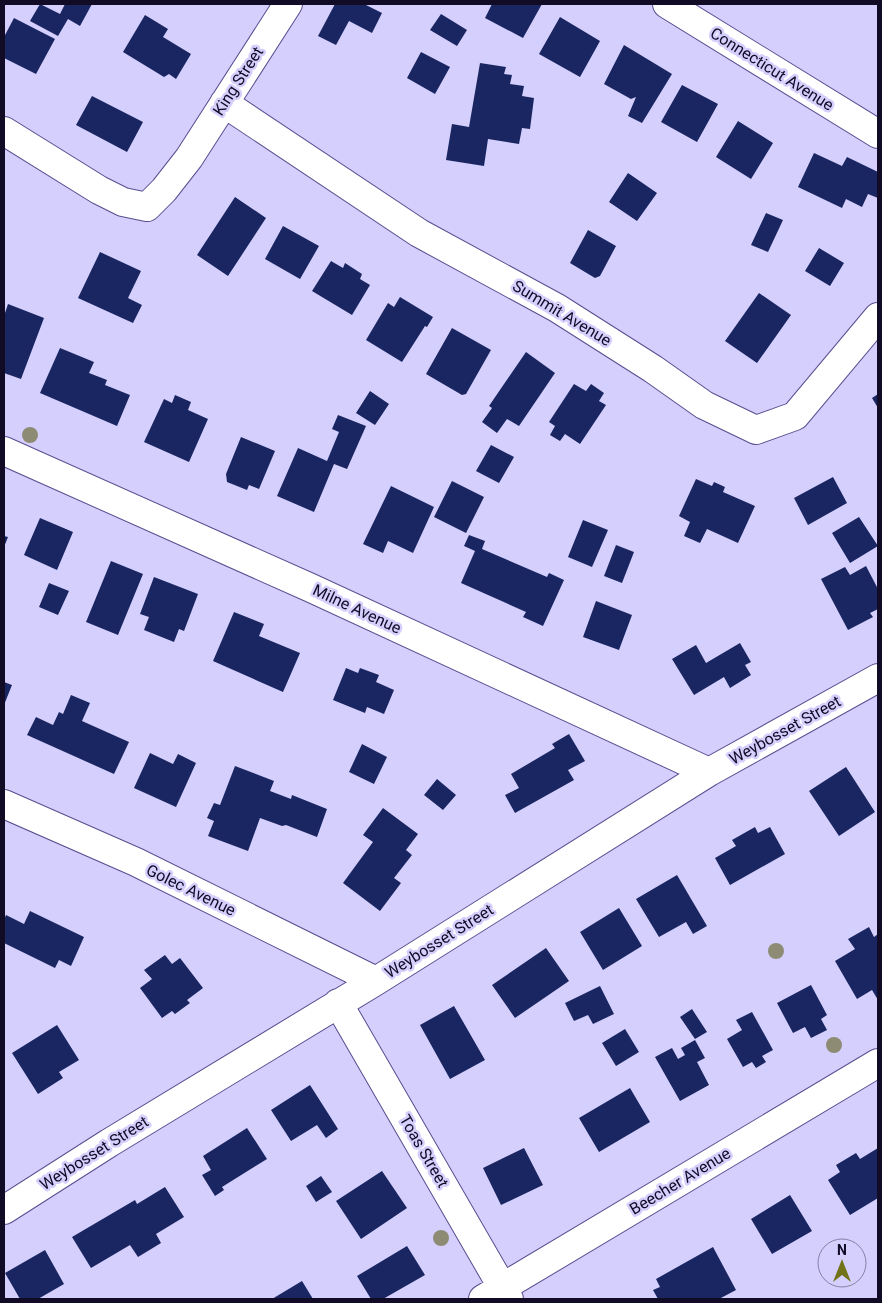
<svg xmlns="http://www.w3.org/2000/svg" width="882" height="1303" font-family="Roboto,sans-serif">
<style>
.building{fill:#1a2661}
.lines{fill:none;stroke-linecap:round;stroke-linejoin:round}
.street-casing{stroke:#594d8f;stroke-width:30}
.street{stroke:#fff;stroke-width:28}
.tree{fill:#8e8b75}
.labels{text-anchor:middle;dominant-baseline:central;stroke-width:5;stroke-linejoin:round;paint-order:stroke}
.street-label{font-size:16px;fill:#110b26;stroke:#d5cffd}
</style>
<rect width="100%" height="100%" fill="#d5cffd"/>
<path class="building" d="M40 4 60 14 65 4H92L80 26 68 19 58 36 30 21Z
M335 4H364L382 13 372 33 349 21 336 45 318 36Z
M492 4H542L523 38 485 18Z
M441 14 467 30 457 46 430 30Z
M145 15 168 29 163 37 191 54 176 79 169 74 164 77 123 52Z
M560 17 600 41 580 77 539 54Z
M14 18 55 39 36 74 4 58V37Z
M624 45 672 74 642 123 628 116 636 97 631 99 604 84Z
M421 52 450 67 435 94 407 78Z
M480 63 506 67 504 74 512 75 510 84 524 86 522 96 534 98 530 129 522 128 519 144 488 139 484 166 446 160 452 124 469 127Z
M682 85 718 104 697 142 661 122Z
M92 96 143 122 127 152 76 125Z
M738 121 773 143 751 179 716 157Z
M814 153 842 166 847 157 878 172V198L868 194 862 207 846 199 842 208 798 187Z
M628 173 657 193 637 221 609 202Z
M235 197 266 218 228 276 197 255Z
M766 213 783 220 768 252 751 245Z
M283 226 319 246 300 279 265 259Z
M588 230 616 246 600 276 595 278 570 263Z
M819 248 844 263 830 286 805 271Z
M100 252 141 271 128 298 142 305 133 323 78 298Z
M331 261 343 268 345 263 362 274 360 279 370 285 352 315 312 291Z
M759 293 791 315 757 363 725 341Z
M400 297 433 317 427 327 425 326 402 362 366 340 388 303 394 307Z
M8 304 44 318 21 379 4 373V316Z
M452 328 491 350 466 394 462 395 426 374Z
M60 348 94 362 89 373 107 380 105 385 130 395 117 426 40 393Z
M526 352 555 373 519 426 507 419 497 433 482 422 492 408 489 406Z
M574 384 586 391 591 384 604 393 599 401 606 405 580 444 565 434 560 441 550 435 555 426 549 422Z
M370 391 389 404 375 425 356 413Z
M878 394V408L872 398Z
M175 395 191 402 188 410 208 419 189 462 144 442 164 399 172 403Z
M338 415 366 426 347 469 334 464 314 512 277 496 298 448 327 461 339 432 332 429Z
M241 437 275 451 259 489 249 485 247 490 227 482 226 474Z
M491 445 514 457 499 483 476 471Z
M833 477 847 503 808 525 794 498Z
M696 479 712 486 714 482 725 487 723 492 755 506 738 543 707 529 700 543 684 536 690 522 679 516Z
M452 481 484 497 466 533 434 517Z
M391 486 434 507 413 553 388 541 383 553 363 544Z
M859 517 878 546 850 563 832 533Z
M40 518 73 532 57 570 24 555Z
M583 520 608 530 592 567 568 557Z
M469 535 485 541 482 549 547 577 549 573 564 580 543 626 523 617 526 612 461 583 475 551 464 546Z
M4 536 8 537 4 547Z
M616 545 634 552 622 583 604 576Z
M111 561 143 574 118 635 86 622Z
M866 566 878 589V609L870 613 873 617 848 630 821 579 845 567 850 575Z
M154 577 198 594 184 631 179 629 174 642 144 630 149 617 140 614Z
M49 583 69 591 58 615 39 607Z
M596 601 632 615 619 650 583 637Z
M234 612 264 624 259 636 300 653 283 692 213 661Z
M740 643 751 662 745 665 751 675 730 688 724 677 694 695 672 659 696 645 706 663Z
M346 668 358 673 360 668 379 675 376 682 394 690 384 714 367 707 365 713 333 700Z
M4 682 12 685 4 705Z
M71 695 90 703 82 721 129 742 114 774 27 735 36 717 53 725 59 712 63 714Z
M569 734 585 761 568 770 574 780 515 813 505 795 519 788 511 774 555 748 552 744Z
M362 744 387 757 374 784 349 772Z
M150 753 173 764 178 754 196 763 176 807 134 788Z
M235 766 274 781 270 791 291 799 292 795 327 809 317 837 286 825 282 826 260 818 248 851 208 836 214 821 207 818 214 803 220 805Z
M846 767 875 812 839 836 809 791Z
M437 779 456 795 443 810 424 795Z
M383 808 418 834 406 850 412 855 394 878 401 883 380 911 343 883 373 842 363 835Z
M755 827 758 833 770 827 785 854 730 885 715 858 736 846 732 840Z
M677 875 707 926 693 934 686 922 659 937 636 899Z
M619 908 642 946 603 970 580 932Z
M30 911 84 937 71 966 59 960 55 968 4 943V920L6 915 24 924Z
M869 927 874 937 878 934V1000L872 990 857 999 835 961 855 949 848 939Z
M546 948 569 981 515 1018 492 985Z
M165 955 172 964 180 958 203 988 187 1000 190 1003 175 1014 172 1011 162 1018 140 988 152 979 144 970Z
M811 985 827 1015 821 1019 827 1030 811 1038 805 1027 793 1033 777 1003Z
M600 986 614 1014 593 1024 588 1015 574 1021 565 1003Z
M454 1006 485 1060 450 1079 420 1025Z
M692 1009 707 1032 695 1039 680 1017Z
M752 1012 773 1050 762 1056 766 1062 756 1068 752 1062 743 1067 727 1039 742 1030 736 1020Z
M57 1025 79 1060 59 1072 63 1078 38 1094 12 1053Z
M625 1029 639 1052 616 1066 602 1043Z
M695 1040 705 1058 697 1062 709 1085 680 1101 655 1057 672 1048 678 1059 685 1055 681 1048Z
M310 1085 338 1129 326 1138 317 1125 291 1141 271 1110Z
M630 1088 650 1122 599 1152 579 1118Z
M247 1128 267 1159 222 1187 224 1190 215 1196 202 1175 211 1170 203 1156Z
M524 1148 543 1185 501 1205 483 1168Z
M878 1148V1198L850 1215 828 1180 840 1172 836 1165 856 1153 860 1159Z
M382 1171 407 1208 361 1239 336 1201Z
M321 1176 332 1192 316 1202 306 1186Z
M165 1187 184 1217 156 1234 161 1243 138 1257 130 1245 91 1268 72 1237 135 1200 137 1204Z
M790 1195 812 1231 772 1254 751 1219Z
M407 1246 425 1275 383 1299H371L357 1276Z
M713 1247 736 1290 719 1299H658L653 1290 660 1287 656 1279Z
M45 1250 64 1284 38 1299H20L5 1273Z
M302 1281 313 1299H272Z"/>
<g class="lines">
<g class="street-casing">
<path id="street" d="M667 4 878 134
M224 103 419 233 557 308 653 369 704 405 756 430 795 416 878 317
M4 131 99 190 123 202 147 207 164 190 189 158 288 4
M4 451 311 588 709 772
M4 804 136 862 376 981
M338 1003 509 1299
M4 1210 109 1143 376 981 709 772 878 678
M483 1299 878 1063"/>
</g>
<use href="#street" class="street"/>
</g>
<g class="tree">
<circle cx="30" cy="435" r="8"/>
<circle cx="776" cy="951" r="8"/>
<circle cx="834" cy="1045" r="8"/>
<circle cx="441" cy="1238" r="8"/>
</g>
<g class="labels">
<g class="street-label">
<text transform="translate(772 69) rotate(32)">Connecticut Avenue</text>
<text transform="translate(238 81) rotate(-57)">King Street</text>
<text transform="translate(562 313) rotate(31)">Summit Avenue</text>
<text transform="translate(357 609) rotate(25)">Milne Avenue</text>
<text transform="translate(785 730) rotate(-29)">Weybosset Street</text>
<text transform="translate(191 890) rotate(26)">Golec Avenue</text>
<text transform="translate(439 941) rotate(-32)">Weybosset Street</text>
<text transform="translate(424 1151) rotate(60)">Toas Street</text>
<text transform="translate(94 1153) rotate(-32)">Weybosset Street</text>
<text transform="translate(680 1181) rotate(-31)">Beecher Avenue</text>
</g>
</g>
<rect width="882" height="1303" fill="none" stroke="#110b26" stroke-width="10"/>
<g transform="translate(842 1263)"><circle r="24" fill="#d5cffd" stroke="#8781a7"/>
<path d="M0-4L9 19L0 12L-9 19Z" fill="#727319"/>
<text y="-8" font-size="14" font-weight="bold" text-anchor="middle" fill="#110b26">N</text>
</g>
</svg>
